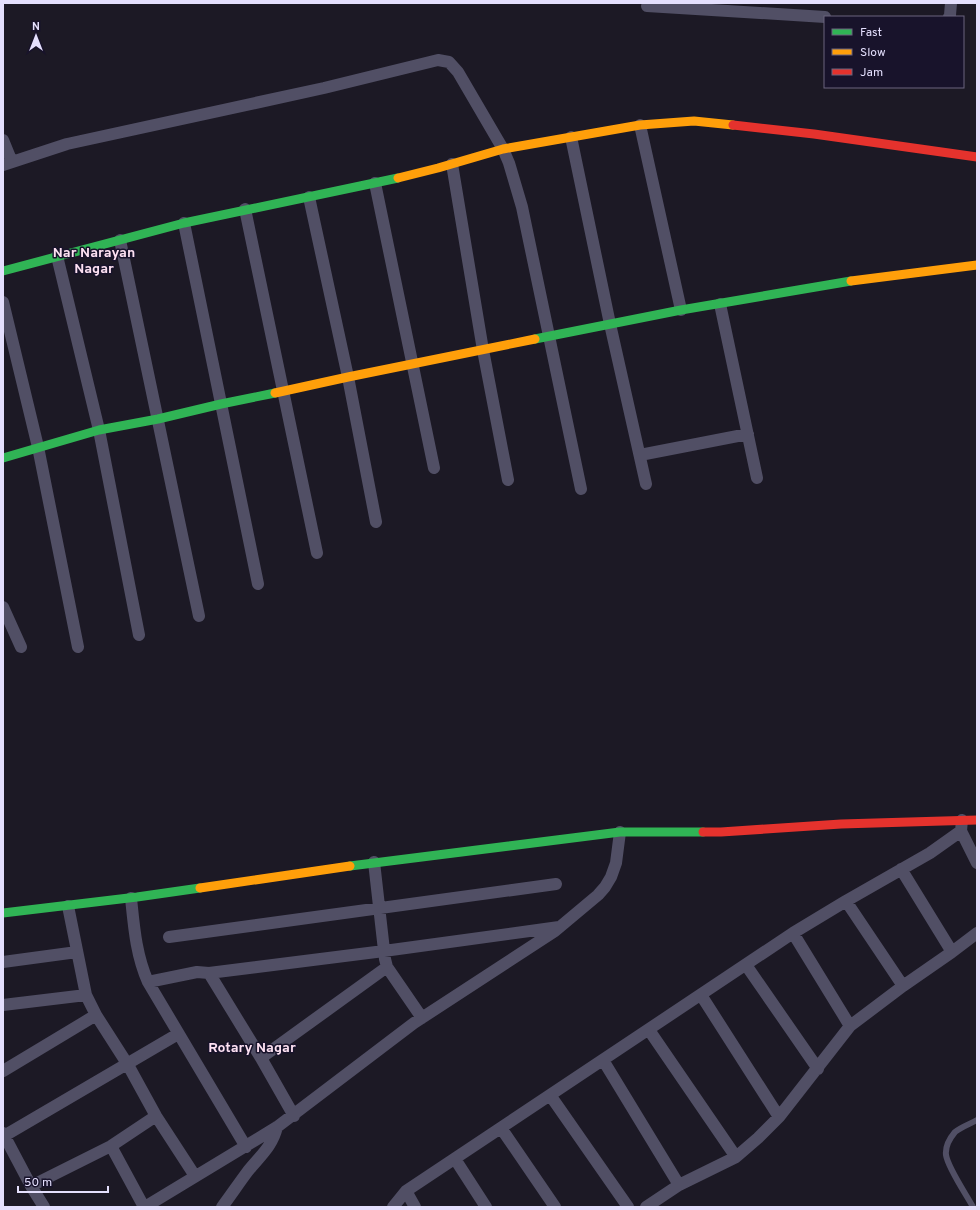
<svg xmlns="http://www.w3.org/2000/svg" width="980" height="1210" font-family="Overpass,sans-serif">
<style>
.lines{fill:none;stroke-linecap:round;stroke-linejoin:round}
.lane{stroke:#514f65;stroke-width:6}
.street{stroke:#514f65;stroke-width:12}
.fast{stroke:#30b455;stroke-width:9}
.slow{stroke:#ff9f0a;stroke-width:9}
.jam{stroke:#e5322d;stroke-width:9}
.labels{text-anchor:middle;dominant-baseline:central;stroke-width:3;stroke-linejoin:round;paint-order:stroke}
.neighbourhood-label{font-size:14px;font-weight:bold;fill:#fde1f2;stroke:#18132b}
</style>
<rect width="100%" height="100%" fill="#1c1925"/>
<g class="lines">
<path class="lane" d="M973 1207C966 1194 948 1168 946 1155 945 1146 950 1138 955 1132 961 1127 970 1124 977 1120"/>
<path class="street" d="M647 6 825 17
M949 17 950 15 951 3
M640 125 681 310
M571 137 610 324 646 484
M3 140 12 162
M452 164 483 350 508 480
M3 165 67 144 324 88 438 60 449 62 458 72 503 149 509 163 522 207 581 489
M375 183 434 468
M309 197 348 377 376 522
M245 209 317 553
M184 223 258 584
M120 240 199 616
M57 256 99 430 139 635
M3 302 38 447 78 647
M720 304 757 478
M640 455 748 434
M3 607 21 647
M961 831 977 863
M374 862 385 959 387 967 422 1018
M901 869 952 952
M131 898C134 927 136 955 148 982L246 1147
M846 901 903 986
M68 906 86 995 96 1015 128 1065 156 1116 195 1176
M793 933 850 1026
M169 937 556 884
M3 962 77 952
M746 965 818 1069
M209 973 384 951 559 927
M148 982 197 972 209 973 261 1058 294 1116
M701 995 779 1117
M3 1005 86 995
M649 1030 736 1157
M261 1058 387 967
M603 1060 679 1185
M3 1071 96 1015
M550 1095 628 1207
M501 1128 555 1207
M3 1133 31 1186 44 1207
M4 1136 178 1034
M111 1146 144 1207
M455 1159 486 1207
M31 1186 111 1146 156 1116
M406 1191 415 1207
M145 1207 277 1127 414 1023 555 931 598 895 605 887 611 877 616 863 620 832
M222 1207C231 1195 239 1183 248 1171 260 1156 272 1147 277 1127
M393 1207 406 1191 793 933 846 901 930 853 961 831 962 820
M646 1207 679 1185 736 1157 758 1138 779 1117 850 1026 903 986 952 952 977 933"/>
<path class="fast" d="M3 271 184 223 398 178
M535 339 681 310 851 281
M3 458 99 430 158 419 221 404 275 393
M350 866 620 832H703
M3 913 137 897 200 888"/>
<path class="slow" d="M398 178 438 168 503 149 640 125 694 121 733 125
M851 281 977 265
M275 393 348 377 535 339
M200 888 350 866"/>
<path class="jam" d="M733 125 814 134 977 157
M703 832H721L841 824 977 820"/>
</g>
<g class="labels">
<g class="neighbourhood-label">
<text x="94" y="253">Nar Narayan<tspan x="94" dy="16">Nagar</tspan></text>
<text x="252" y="1048">Rotary Nagar</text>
</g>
</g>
<rect width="980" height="1210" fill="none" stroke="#e4dffd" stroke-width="8"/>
<rect x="824" y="16" width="140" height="72" fill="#18132b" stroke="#6a657f"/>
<rect x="832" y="29" width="20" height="6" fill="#30b455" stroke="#6a657f"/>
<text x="860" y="36" font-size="12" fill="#e4dffd">Fast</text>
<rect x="832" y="49" width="20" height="6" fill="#ff9f0a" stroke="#6a657f"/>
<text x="860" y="56" font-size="12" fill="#e4dffd">Slow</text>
<rect x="832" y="69" width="20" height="6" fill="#e5322d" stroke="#6a657f"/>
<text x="860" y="76" font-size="12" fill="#e4dffd">Jam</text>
<g transform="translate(36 36)" stroke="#18132b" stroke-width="3" paint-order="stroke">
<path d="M0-3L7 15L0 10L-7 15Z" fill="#e4dffd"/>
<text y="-6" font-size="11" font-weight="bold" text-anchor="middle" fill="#e4dffd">N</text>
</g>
<path d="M18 1186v6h90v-6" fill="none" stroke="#e4dffd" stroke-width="2"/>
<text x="24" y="1186" font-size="12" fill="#e4dffd" stroke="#18132b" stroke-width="3" paint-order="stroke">50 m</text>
</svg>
